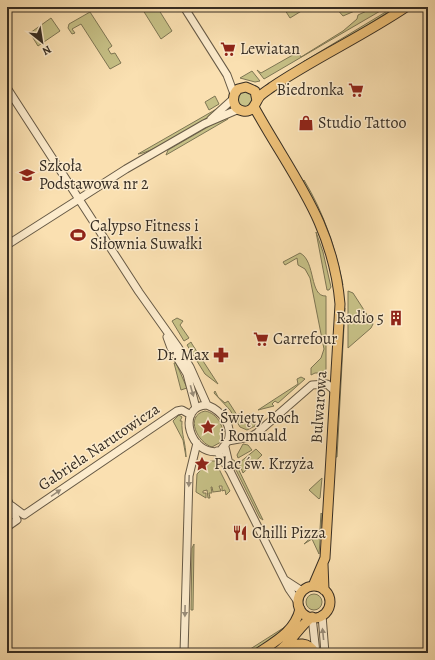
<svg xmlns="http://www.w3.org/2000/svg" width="435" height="660" font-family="Alegreya,serif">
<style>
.green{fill:#c6c086;stroke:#7e7654}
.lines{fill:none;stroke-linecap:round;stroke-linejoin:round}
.minor-casing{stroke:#675a46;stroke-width:9}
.major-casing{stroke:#362d23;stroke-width:11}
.minor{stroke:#fcebcc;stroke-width:7}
.major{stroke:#edc078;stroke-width:9}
.oneway{fill:#998c78}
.labels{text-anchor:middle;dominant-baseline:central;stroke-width:3;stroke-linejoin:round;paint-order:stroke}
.poi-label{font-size:16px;fill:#362d23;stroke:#fcebcc;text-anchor:start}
.street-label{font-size:16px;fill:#362d23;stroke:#fcebcc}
</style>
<rect width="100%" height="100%" fill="#fae0b1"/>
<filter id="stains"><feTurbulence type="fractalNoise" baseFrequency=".005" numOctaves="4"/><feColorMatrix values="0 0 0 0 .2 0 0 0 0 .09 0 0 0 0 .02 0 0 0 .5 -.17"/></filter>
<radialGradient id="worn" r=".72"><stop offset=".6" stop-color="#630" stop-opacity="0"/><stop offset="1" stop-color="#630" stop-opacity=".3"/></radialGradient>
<path class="green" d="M141 7H157L172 31 161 39Z
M283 7H308L290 18Z
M335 7H364L343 16Z
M375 7H387L264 79 257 70 261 73 298 52 301 57 343 31 357 19 358 15Z
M394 7H396L349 37 303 62Z
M90 12 112 46 108 49 111 54 115 53 121 63 110 69 81 24 72 29 75 33 72 34 68 28 69 24Z
M51 18 60 31 38 46 30 33Z
M252 71 260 81 255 82 240 78Z
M236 91H255L251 109 235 105Z
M215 96 219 104 209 110 205 102Z
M220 107C209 119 152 153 138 154Z
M227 116 228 119 166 155 168 150Z
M304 180C324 213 335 247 343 285L340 283 302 183Z
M316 232 323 252 331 287 329 290H327Z
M300 253C316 261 309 297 326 296V369L324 373H315L311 375V368L321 358 324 349 310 278 305 269 298 265 297 258 285 265 283 262Z
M348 291 353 293 373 324 371 328 348 348Z
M342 308H345L337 457H335Z
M177 318 183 321 180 325 189 338 184 341 172 321Z
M191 342 192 344 218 384 205 374 187 345Z
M174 363H176L187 388 181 390Z
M301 377 305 379 278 403 275 401 272 404 274 406 258 410 298 384 297 379Z
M215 391 218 397 225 403 228 401 237 415 241 413 244 417 250 414 255 422V426L247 430 240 427 230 410 214 393Z
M205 411C218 413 227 430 221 442L212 447C198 443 184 416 205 411Z
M179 415 182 417 180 421H182C181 433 186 444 186 457L183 440 173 421Z
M243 444 248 445 252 450 238 458 237 455Z
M256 449 262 455 243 473 239 463Z
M231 460H234L263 520 260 518Z
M210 461H215L230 491 226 495 225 490 222 491V486H219L221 491 213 492 212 487H211L212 493H209L210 498H208L207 490 203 491V493H206V498L196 492 197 474Z
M322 478 320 498 319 499 309 490Z
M321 513 322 514 319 554 312 539 304 544 320 529Z
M194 544 193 610H191L192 548Z
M306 602a8 8 0 1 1 16 0a8 8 0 1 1-16 0Z
M288 625C284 633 253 653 244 653Z"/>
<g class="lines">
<g class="minor-casing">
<path id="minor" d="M184 7 227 75 234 94
M7 88 139 292 178 347 190 367 207 405
M211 119 233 99
M7 245 126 169 204 124 239 109
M167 337 171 348 187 374 196 408
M207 405C222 411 233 425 228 441L220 451C190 458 175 406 207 405Z
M228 441 250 437 257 433 312 385 327 384 335 391
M225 447 230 468
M217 451 230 471 289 589 298 602
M7 499 17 520 7 527
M12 506 24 515 177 411 182 410 191 415
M285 580 302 591
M322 615 325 653
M312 617 316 653
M184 653 189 476 197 443"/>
</g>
<g class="major-casing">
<path id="major" d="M257 101 255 91 246 87 238 89C231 96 232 109 243 111 254 113 255 102 260 96 263 93 268 90 272 87 315 58 363 36 406 7
M254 107C292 176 333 222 340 304L325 558 313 586
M323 564 324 590
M298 602a16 16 0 1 1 32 0a16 16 0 1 1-32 0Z
M286 647C298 643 308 641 315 653
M258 653C276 641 295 631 300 609
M276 653C291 644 298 627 312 617"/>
</g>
<use href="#minor" class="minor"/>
<use href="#major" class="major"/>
</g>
<defs><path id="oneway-solid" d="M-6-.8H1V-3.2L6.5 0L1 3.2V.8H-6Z"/></defs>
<g class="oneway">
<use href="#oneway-solid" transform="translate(192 391) rotate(74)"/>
<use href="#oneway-solid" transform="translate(189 481) rotate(92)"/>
<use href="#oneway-solid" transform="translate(56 493) rotate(-34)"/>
<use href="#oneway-solid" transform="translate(185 611) rotate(91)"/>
<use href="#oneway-solid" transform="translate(323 634) rotate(-96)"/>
</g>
<defs>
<g id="supermarket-bare" transform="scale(1.2)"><path d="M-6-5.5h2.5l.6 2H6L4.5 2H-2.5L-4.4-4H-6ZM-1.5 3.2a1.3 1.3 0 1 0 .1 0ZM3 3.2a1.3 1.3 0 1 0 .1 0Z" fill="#8f2418" stroke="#fcebcc" stroke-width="2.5" paint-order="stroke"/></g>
<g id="shop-bare" transform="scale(1.2)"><path d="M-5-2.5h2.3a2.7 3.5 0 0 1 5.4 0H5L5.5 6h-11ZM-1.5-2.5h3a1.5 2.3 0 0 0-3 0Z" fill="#8f2418" stroke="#fcebcc" stroke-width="2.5" paint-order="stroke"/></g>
<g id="school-bare" transform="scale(1.2)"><path d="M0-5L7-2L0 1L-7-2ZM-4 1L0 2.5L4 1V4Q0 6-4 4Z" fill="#8f2418" stroke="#fcebcc" stroke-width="2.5" paint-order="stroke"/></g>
<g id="stadium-bare" transform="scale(1.2)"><path d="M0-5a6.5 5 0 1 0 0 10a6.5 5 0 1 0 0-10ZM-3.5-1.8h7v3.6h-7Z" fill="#8f2418" stroke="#fcebcc" stroke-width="2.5" paint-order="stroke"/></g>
<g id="building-bare" transform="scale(1.2)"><path d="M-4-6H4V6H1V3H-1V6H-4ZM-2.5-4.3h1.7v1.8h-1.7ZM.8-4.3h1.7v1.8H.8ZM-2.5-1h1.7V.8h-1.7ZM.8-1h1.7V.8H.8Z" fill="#8f2418" stroke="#fcebcc" stroke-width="2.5" paint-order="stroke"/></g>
<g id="pharmacy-bare" transform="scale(1.2)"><path d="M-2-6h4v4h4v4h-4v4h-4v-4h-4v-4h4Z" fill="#8f2418" stroke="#fcebcc" stroke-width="2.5" paint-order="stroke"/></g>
<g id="sight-bare" transform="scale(1.2)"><path d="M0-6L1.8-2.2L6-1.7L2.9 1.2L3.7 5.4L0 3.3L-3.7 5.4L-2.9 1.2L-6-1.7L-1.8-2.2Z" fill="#8f2418" stroke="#fcebcc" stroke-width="2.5" paint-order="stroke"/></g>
<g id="restaurant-bare" transform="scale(1.2)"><path d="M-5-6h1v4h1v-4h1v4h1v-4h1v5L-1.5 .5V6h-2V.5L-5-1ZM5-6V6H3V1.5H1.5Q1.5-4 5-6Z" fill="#8f2418" stroke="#fcebcc" stroke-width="2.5" paint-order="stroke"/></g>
</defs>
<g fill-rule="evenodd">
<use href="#supermarket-bare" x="228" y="49"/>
<use href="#supermarket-bare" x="356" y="90"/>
<use href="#shop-bare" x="306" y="123"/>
<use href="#school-bare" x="27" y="175"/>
<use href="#stadium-bare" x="78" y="235"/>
<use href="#building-bare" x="396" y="318"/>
<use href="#supermarket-bare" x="261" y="339"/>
<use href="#pharmacy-bare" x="221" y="355"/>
<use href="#sight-bare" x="208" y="427"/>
<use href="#sight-bare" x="202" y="464"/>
<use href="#restaurant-bare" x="240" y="533"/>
</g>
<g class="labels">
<g class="poi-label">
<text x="240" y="49">Lewiatan</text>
<text x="344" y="90" text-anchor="end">Biedronka</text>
<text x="318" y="123">Studio Tattoo</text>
<text x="39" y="166">Szkoła<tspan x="39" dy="18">Podstawowa nr 2</tspan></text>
<text x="90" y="226">Calypso Fitness i<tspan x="90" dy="18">Siłownia Suwałki</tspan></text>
<text x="384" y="318" text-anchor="end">Radio 5</text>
<text x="273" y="339">Carrefour</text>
<text x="209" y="355" text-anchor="end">Dr. Max</text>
<text x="220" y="418">Święty Roch<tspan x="220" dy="18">i Romuald</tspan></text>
<text x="214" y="464">Plac św. Krzyża</text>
<text x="252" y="533">Chilli Pizza</text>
</g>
<g class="street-label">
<text transform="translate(319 407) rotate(-86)">Bulwarowa</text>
<text transform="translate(99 447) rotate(-34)">Gabriela Narutowicza</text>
</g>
</g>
<rect width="435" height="660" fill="none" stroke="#fae0b1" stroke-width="24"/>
<rect x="8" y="8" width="419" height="644" fill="none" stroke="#362d23" stroke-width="2"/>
<rect x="12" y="12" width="411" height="636" fill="none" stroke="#362d23"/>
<g transform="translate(42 42) rotate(150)" stroke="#fcebcc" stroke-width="3" paint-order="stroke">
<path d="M0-3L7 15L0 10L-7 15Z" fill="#362d23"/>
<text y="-6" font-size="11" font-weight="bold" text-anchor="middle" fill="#362d23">N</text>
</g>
<rect width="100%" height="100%" filter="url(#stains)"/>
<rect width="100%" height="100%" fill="url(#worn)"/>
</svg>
